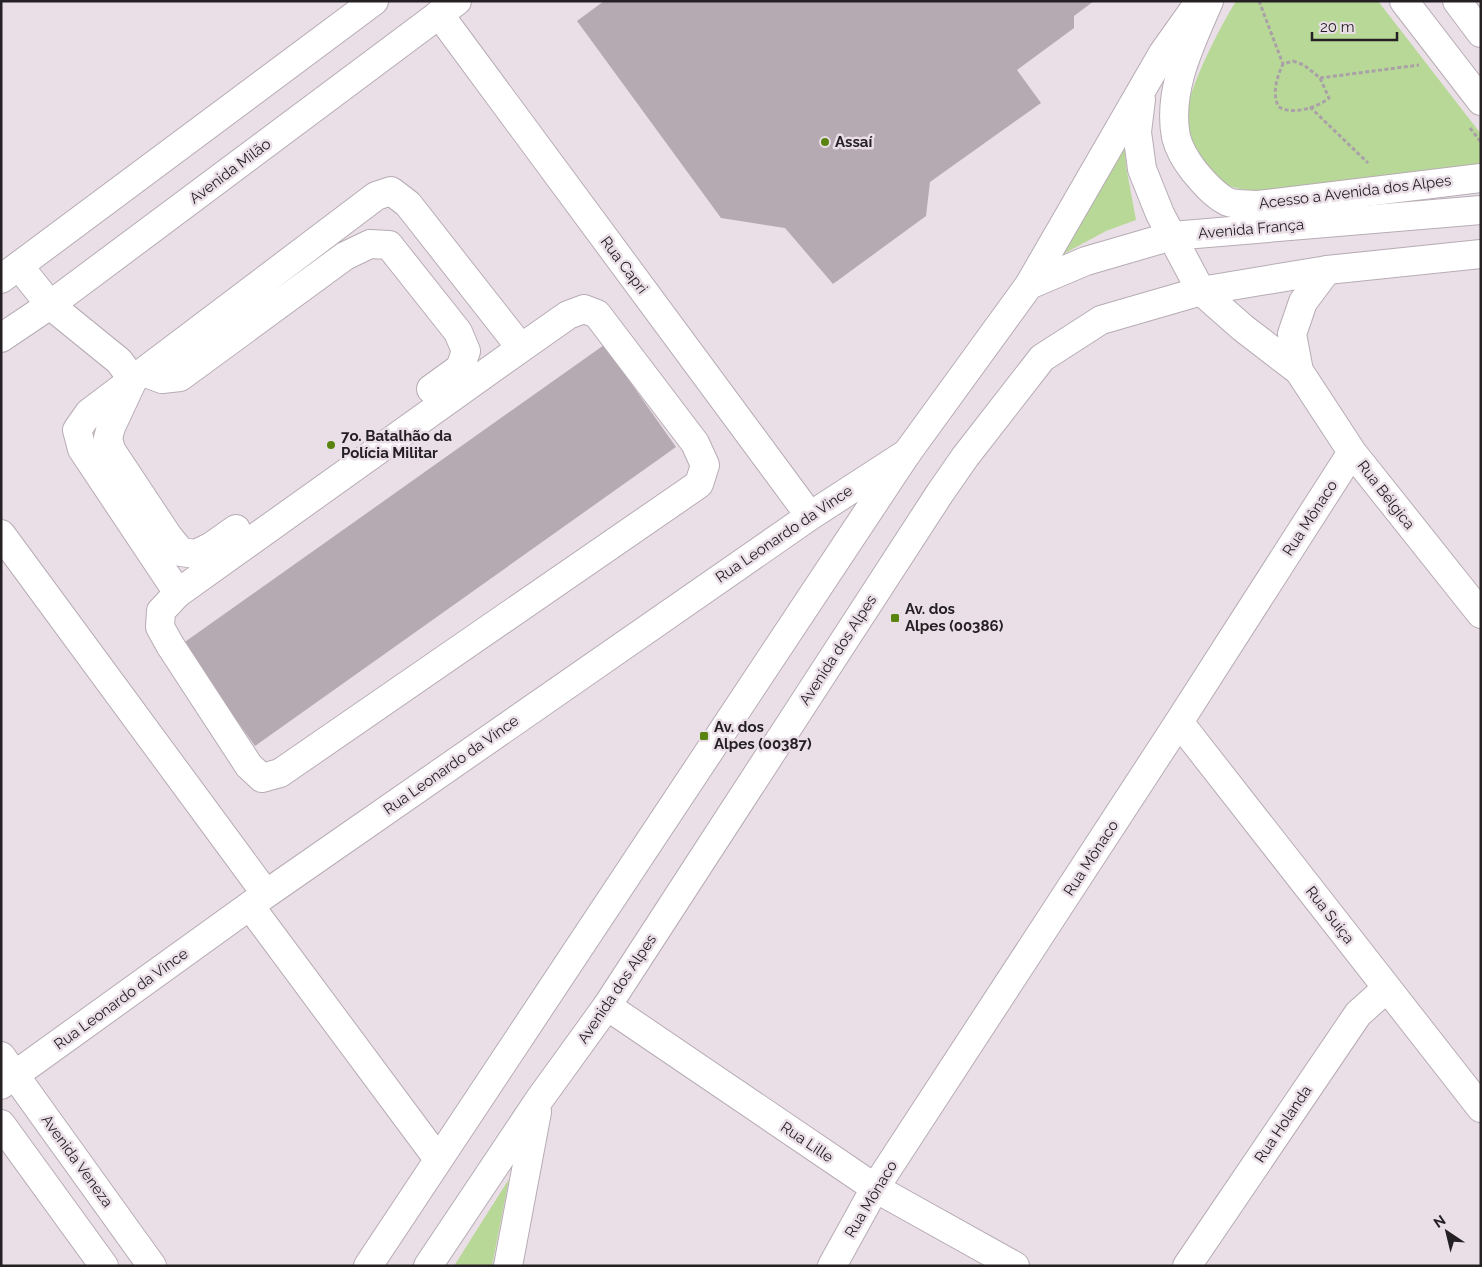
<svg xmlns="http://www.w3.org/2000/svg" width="1482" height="1267" font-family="Raleway,sans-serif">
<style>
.green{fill:#b8d897}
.building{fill:#b5aab2}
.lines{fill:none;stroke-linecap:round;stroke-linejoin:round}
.minor-casing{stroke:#b7acb4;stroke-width:30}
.major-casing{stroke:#b7acb4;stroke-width:30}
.path{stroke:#aaa1a8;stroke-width:3;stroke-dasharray:4 2.5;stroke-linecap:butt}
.minor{stroke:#fff;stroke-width:28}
.major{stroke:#fff;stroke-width:28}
.poi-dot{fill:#59840f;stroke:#eadfe7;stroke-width:2}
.labels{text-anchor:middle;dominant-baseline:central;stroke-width:5;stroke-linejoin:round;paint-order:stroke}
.poi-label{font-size:15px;font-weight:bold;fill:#242023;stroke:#eadfe7;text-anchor:start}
.street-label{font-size:15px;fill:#242023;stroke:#eadfe7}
</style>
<rect width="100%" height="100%" fill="#eadfe7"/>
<path class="green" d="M1236 1H1378L1481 134V172L1273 191C1259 191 1242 191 1228 185 1197 169 1180 127 1191 94 1202 63 1219 29 1236 1Z
M1128 134 1125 152 1126 166 1136 220 1106 231 1056 258Z
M509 1179 492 1266H454Z"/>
<path class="building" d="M604 1H1094L1074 16V28L1017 70 1041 103 930 182 926 216 833 284 785 228 721 218 577 21Z
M604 345 676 447 255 746 182 644Z"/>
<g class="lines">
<g class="minor-casing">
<path id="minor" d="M1209 1C1191 43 1167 90 1176 137 1179 149 1187 162 1194 171 1203 182 1214 195 1228 202 1236 205 1250 204 1258 205L1481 178
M439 14 810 516
M19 266 50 305 119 361 133 380
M1201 291 1243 328 1299 371 1352 452 1481 614
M584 309 597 314 695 443 705 465 699 484 280 773 262 778 249 766 170 645 160 627 161 611 178 593 521 348 568 315Z
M1299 371 1292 334 1303 302 1327 270
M143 372 162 379 180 377 345 256 370 244 389 245 458 332 466 351 460 368 431 389
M133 380 111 427 108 438 111 450 168 536 181 552 196 554 212 546 236 529
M1 534 266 894
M178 593 82 449 77 430 89 413 376 196 391 191 408 204 521 348
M1179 722 1481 1108
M250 906 438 1159
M607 1006 875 1188 1015 1266
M1 1085 266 894 810 516 907 453
M832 1266 875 1188 1179 722 1352 452
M1187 1266 1358 1014 1387 988"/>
</g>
<g class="major-casing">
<path id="major" d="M1404 1 1481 101
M1457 1 1481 33
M1141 99 1137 132 1142 169 1160 214 1201 291
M1 279 374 1
M1029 285 1086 261 1172 236 1481 210
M1 338 50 305 457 1
M1 1056 152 1266
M1 1124 104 1266
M368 1266 907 453 1029 285 1163 53 1200 1
M428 1266 539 1100 607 1006 940 493 965 457 1042 358 1101 320 1201 291 1327 270 1481 254
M508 1266 537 1112"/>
</g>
<path class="path" d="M1259 1 1283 64
M1293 61 1304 65 1320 78 1329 98C1317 108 1290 116 1278 106 1272 92 1277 77 1283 64Z
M1320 78 1419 65
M1310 107 1368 163
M1470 128 1481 142"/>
<use href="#minor" class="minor"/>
<use href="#major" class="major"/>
</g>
<g class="poi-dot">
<circle cx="825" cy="142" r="5"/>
<circle cx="331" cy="445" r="5"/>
<rect x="890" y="613" width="10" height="10" rx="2.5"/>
<rect x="699" y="731" width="10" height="10" rx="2.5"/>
</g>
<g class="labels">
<g class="poi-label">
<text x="835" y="142">Assaí</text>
<text x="341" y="436">7o. Batalhão da<tspan x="341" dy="17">Polícia Militar</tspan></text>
<text x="905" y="609">Av. dos<tspan x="905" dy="17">Alpes (00386)</tspan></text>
<text x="714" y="727">Av. dos<tspan x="714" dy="17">Alpes (00387)</tspan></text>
</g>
<g class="street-label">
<text transform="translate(230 171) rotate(-37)">Avenida Milão</text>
<text transform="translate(1355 192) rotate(-7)">Acesso a Avenida dos Alpes</text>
<text transform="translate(1251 229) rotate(-5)">Avenida França</text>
<text transform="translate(624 265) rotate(53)">Rua Capri</text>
<text transform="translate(1386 495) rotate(52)">Rua Bélgica</text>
<text transform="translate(1310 518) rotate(-57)">Rua Mônaco</text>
<text transform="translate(784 534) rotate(-34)">Rua Leonardo da Vince</text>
<text transform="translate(838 650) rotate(-57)">Avenida dos Alpes</text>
<text transform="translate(451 765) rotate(-35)">Rua Leonardo da Vince</text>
<text transform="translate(1091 858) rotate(-57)">Rua Mônaco</text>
<text transform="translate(1330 915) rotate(52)">Rua Suiça</text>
<text transform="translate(617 989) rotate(-56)">Avenida dos Alpes</text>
<text transform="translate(121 999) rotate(-36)">Rua Leonardo da Vince</text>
<text transform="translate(1283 1124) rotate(-56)">Rua Holanda</text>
<text transform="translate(807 1142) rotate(34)">Rua Lille</text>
<text transform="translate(77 1161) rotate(54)">Avenida Veneza</text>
<text transform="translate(871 1199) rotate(-59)">Rua Mônaco</text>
</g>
</g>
<rect width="1482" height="1267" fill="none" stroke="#242023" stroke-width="5"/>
<g transform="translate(1447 1232) rotate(325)" stroke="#eadfe7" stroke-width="4" paint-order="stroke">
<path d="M0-4L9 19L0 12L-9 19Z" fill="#242023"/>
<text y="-8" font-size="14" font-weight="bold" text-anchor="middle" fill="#242023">N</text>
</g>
<path d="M1312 32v8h85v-8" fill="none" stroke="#242023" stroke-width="2.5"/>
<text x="1320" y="32" font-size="15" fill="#242023" stroke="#eadfe7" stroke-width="4" paint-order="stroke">20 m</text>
</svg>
